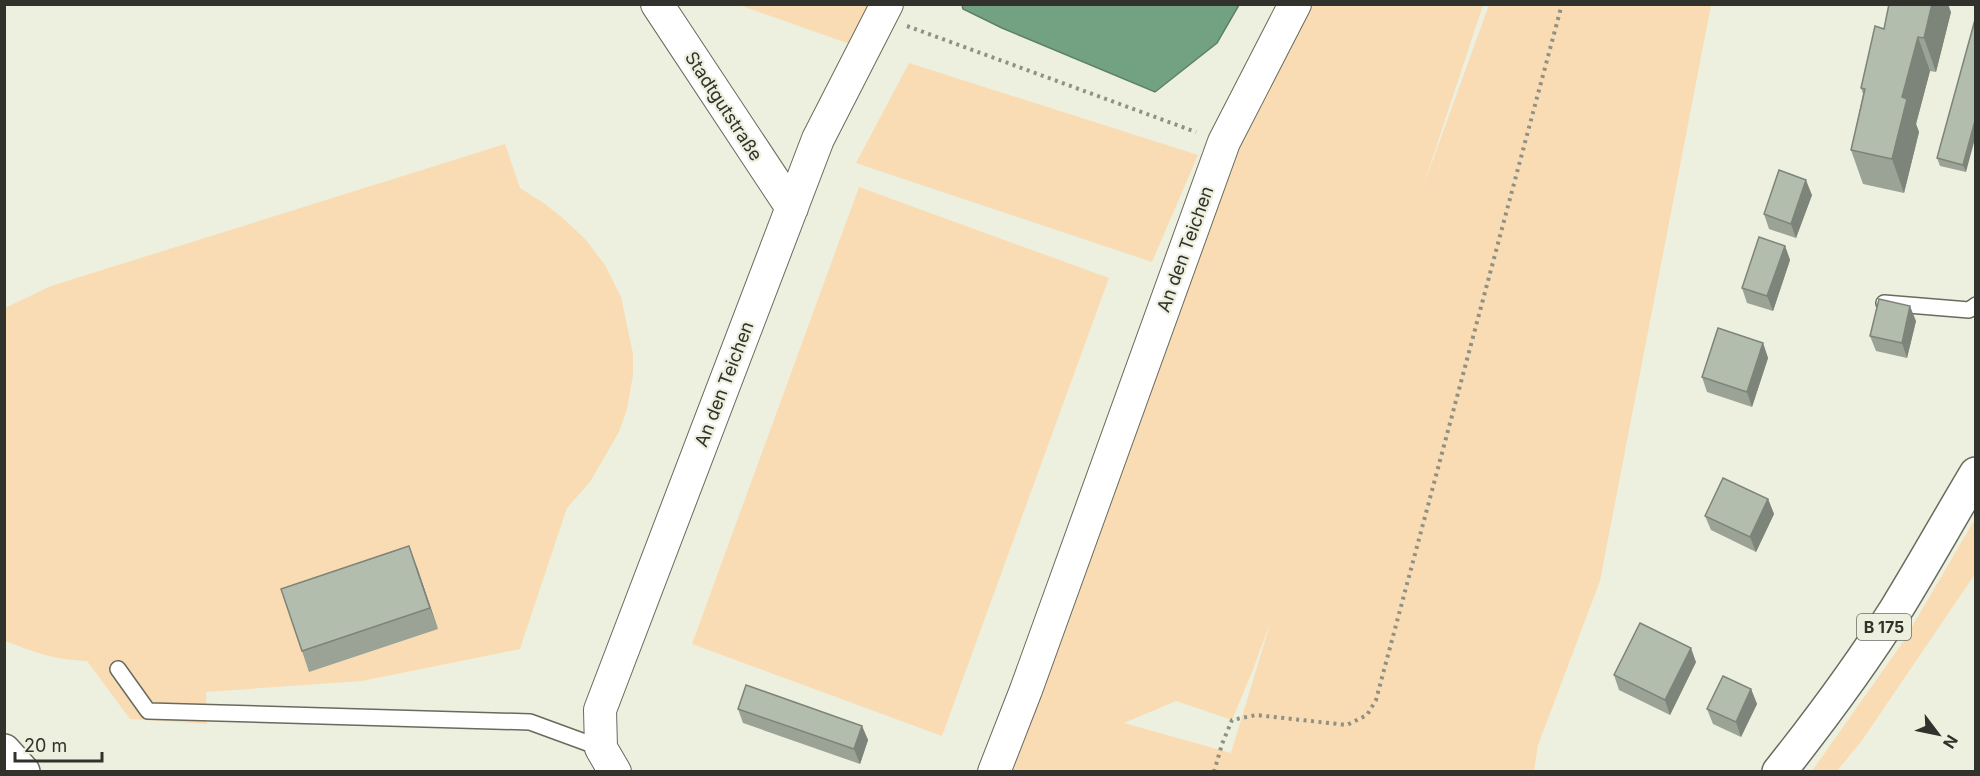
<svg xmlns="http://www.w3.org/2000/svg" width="1980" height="776" font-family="Inter,sans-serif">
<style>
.green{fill:#f9dcb3;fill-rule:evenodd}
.water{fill:#72a281;stroke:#5e8067;stroke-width:1.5}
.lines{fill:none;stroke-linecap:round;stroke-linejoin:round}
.lane-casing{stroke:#686b5c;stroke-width:18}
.street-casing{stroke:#686b5c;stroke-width:34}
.secondary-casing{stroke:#686b5c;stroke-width:36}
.primary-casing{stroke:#686b5c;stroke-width:36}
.path{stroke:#8f9185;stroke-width:4;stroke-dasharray:3 4.5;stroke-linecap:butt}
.lane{stroke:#fff;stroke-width:15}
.street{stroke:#fff;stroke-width:32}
.secondary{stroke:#fff;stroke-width:33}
.primary{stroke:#fff;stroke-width:33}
.wall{fill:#9aa396}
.shaded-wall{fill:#7d847a}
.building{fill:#b3bdae;stroke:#7d847a;stroke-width:1.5}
.labels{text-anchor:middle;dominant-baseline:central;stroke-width:4.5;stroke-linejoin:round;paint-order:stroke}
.shield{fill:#edf0df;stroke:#696b61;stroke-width:1.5}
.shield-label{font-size:16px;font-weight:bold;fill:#30322b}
.street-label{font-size:18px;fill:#30322b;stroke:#edf0df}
</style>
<rect width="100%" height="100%" fill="#edf0df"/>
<path class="green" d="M739 5H887L864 49Z
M1295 5H1483L1423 187 1489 5H1711L1600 581 1538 745 1534 771 995 772ZM1271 621 1231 753 1124 723 1176 701 1232 720 1252 672Z
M909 63 1198 155 1152 262 856 163Z
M505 144 520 188 545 204 564 219 586 240 605 265 621 297 633 354V375L627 409 619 432 590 482 567 508 520 649 362 681 206 692 207 724 130 719 87 661C55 660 34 652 5 641V308L51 286Z
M859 187 1109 278 942 736 692 644Z
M1975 519V574L1863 739 1837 771H1812L1903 642Z"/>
<path class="water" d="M962 5H1239L1217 43 1155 92 1002 28 963 9Z"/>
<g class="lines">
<g class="lane-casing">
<path id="lane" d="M1884 303 1969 310 1976 305
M118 669 148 711 530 722 601 748"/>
</g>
<g class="street-casing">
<path id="street" d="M657 4 792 208
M615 772 601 748 600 710 818 139 887 4
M994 772 1026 690 1224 142 1295 4"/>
</g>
<g class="secondary-casing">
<path id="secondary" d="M4 751 23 772"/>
</g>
<g class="primary-casing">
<path id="primary" d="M1779 772C1821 719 1861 665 1897 608 1924 564 1949 519 1976 474"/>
</g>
<path class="path" d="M907 26 1196 132
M1214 772 1222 744 1232 720 1256 715 1347 725 1367 715 1376 700 1562 4"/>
<use href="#lane" class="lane"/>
<use href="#street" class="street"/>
<use href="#secondary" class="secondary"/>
<use href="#primary" class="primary"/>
</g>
<path class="wall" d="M1951 12 1936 72 1930 71 1916 124 1919 132 1904 193 1863 184 1851 150 1863 94 1861 88 1884 29Z
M1976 16 1966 172 1940 166 1937 158Z
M1812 195 1796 238 1769 229 1764 214Z
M1785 246 1790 260 1773 311 1747 303 1742 288Z
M1916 321 1907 358 1876 351 1870 336Z
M1763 343 1768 358 1752 407 1707 392 1702 377Z
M1768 499 1774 514 1756 552 1711 530 1705 516Z
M417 567 438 629 309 672 302 651Z
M1696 662 1670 715 1619 690 1614 675Z
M1751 689 1757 704 1741 737 1713 724 1707 709Z
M738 709 862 726 868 740 860 764 743 723Z"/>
<path class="shaded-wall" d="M1932 4H1948L1951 12 1936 72 1924 38Z
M1918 37 1930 71 1916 124 1919 132 1904 193 1892 159 1902 97Z
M1976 117V135L1966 172 1963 165Z
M1806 180 1812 195 1796 238 1791 224Z
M1785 246 1790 260 1773 311 1767 296Z
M1910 306 1916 321 1907 358 1902 343Z
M1763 343 1768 358 1752 407 1747 392Z
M1768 499 1774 514 1756 552 1750 537Z
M409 546 417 567 438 629 430 608Z
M1691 648 1696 662 1670 715 1665 700Z
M1751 689 1757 704 1741 737 1736 722Z
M862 726 868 740 860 764 854 749Z"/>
<path class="building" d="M1889 4H1932L1924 38 1918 37 1902 97 1907 99 1892 159 1851 150 1865 89 1861 88 1875 26 1884 29Z
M1976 16V117L1963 165 1937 158Z
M1779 170 1806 180 1791 224 1764 214Z
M1759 237 1785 246 1767 296 1742 288Z
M1879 299 1910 306 1902 343 1870 336Z
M1718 328 1763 343 1747 392 1702 377Z
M1723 478 1768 499 1750 537 1705 516Z
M409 546 430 608 302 651 281 589Z
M1640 623 1691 648 1665 700 1614 675Z
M1723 676 1751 689 1736 722 1707 709Z
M746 685 862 726 854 749 738 709Z"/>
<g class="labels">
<rect class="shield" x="1857" y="614" width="54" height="26" rx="4.5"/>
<g class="shield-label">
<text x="1884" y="627">B 175</text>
</g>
<g class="street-label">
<text transform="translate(724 106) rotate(57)">Stadtgutstraße</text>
<text transform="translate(1185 249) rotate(-70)">An den Teichen</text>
<text transform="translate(724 384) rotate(-69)">An den Teichen</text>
</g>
</g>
<rect width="1980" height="776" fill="none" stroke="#30322b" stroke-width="12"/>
<g transform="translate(1938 734) rotate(122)" stroke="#edf0df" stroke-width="4.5" paint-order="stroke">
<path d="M0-4.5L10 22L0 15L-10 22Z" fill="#30322b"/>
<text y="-9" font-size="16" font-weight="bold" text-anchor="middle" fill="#30322b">N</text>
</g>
<path d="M15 752v9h87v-9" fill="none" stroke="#30322b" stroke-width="3"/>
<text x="24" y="752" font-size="18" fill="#30322b" stroke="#edf0df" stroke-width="4.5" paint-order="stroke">20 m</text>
</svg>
